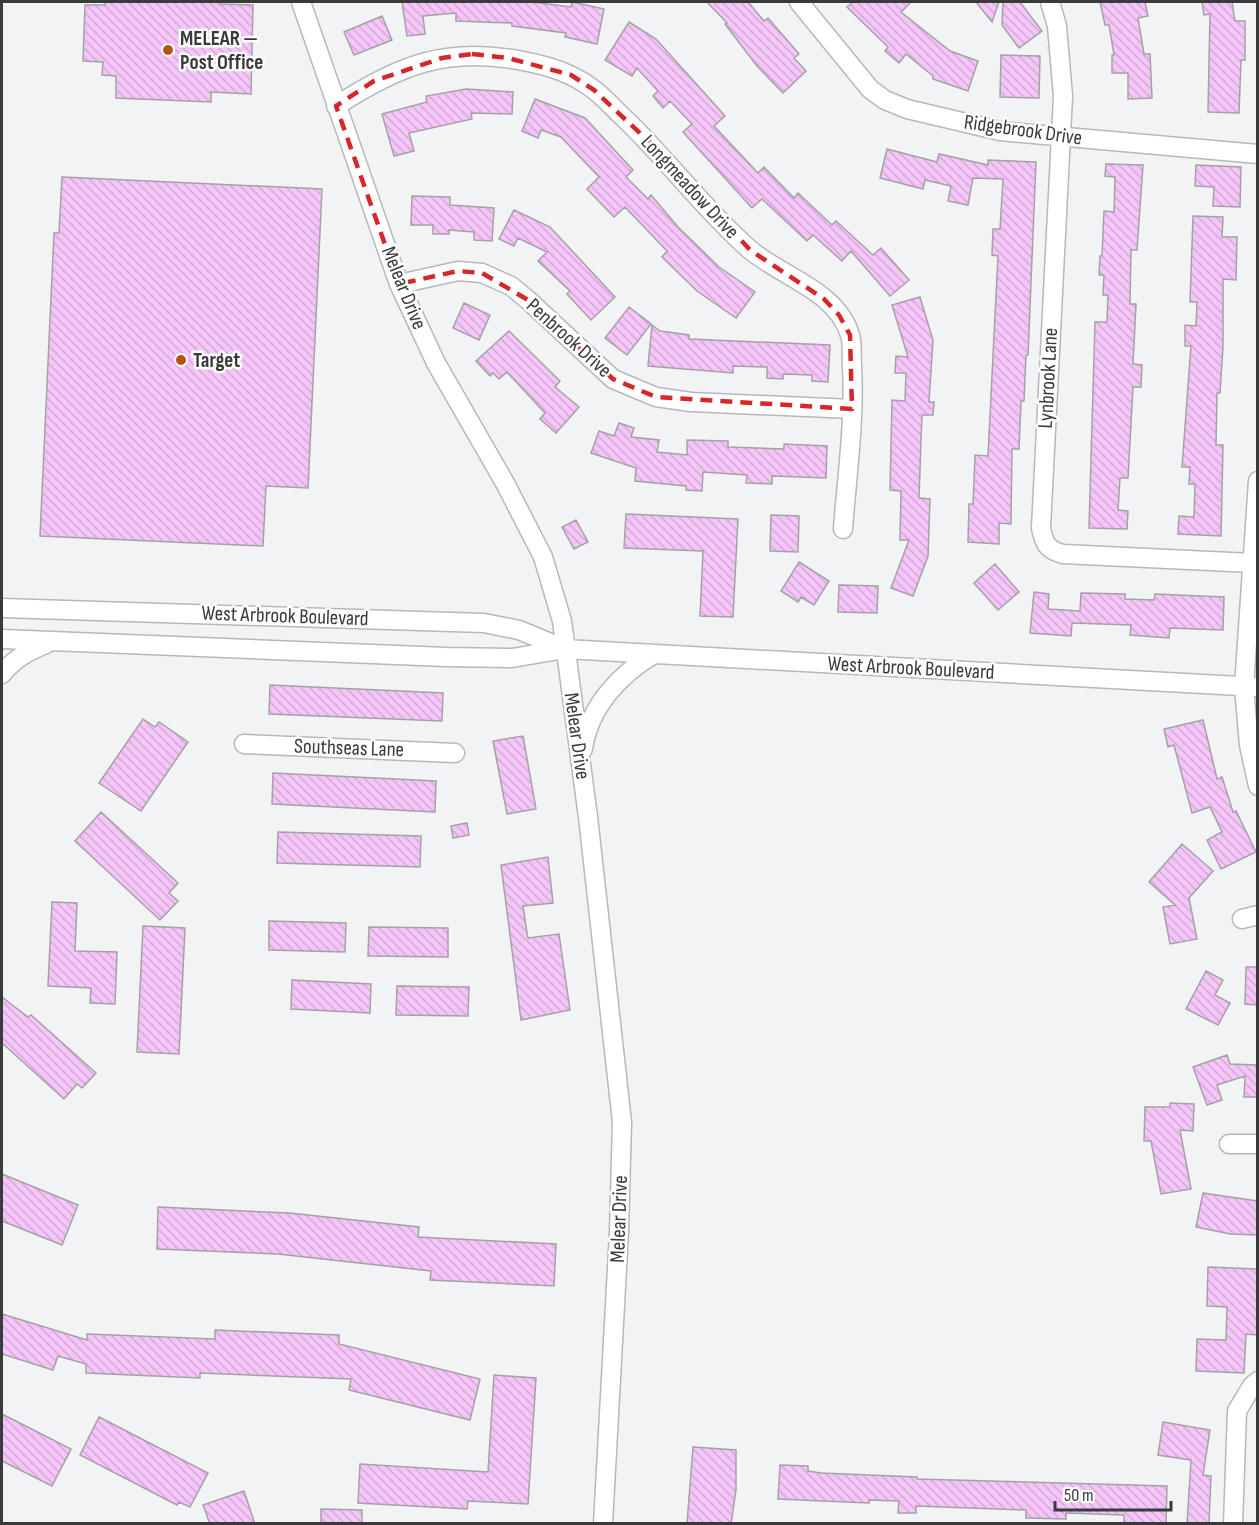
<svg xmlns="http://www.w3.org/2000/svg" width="1259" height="1525" font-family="'Sofia Sans Condensed',sans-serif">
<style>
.building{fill:url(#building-back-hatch);stroke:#a4a2a4;stroke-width:1.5}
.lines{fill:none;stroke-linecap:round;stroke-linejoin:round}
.minor-casing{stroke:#b6b8ba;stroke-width:21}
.minor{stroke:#fff;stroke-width:18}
.marked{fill:none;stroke:#d62828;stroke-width:4.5;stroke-dasharray:12 8;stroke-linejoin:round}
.poi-dot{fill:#b55413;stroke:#fff;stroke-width:2}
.labels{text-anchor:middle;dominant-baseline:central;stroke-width:5;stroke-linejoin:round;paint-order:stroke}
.poi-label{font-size:21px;font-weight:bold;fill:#393a3a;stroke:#fff;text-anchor:start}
.street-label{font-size:21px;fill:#393a3a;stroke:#fff}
</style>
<defs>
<pattern id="building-back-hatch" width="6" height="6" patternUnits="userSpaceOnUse" patternTransform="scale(1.5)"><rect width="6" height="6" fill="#f5c4f8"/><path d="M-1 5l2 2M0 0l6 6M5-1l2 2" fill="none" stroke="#d3a9d5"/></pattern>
</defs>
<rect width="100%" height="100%" fill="#f1f3f5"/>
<path class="building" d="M105 2H219V4L253 5 251 94 211 92V102L116 98V76L102 75 103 62 83 61 85 5H105Z
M402 2H532L571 7 572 2 604 9 597 44 565 37 566 33 512 26V23L456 21V13L423 16 425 34 407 36Z
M707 2H748L764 21 768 18 799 54 794 58 806 71 783 93 757 66 725 24 727 23Z
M853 2H911L901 12 950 51 978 61 968 91 933 79V76L906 54 899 63 885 51 888 47 847 7Z
M976 2H999L992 22Z
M1003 2H1020L1042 31 1019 48 1002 25Z
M1100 2H1145L1148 16 1138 18 1144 54H1150L1152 98 1128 99V73H1112V55H1114L1109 25H1105Z
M1202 2H1232L1235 21H1245V60H1241L1239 113 1208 112 1210 14 1204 15Z
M382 16 392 40 354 55 344 32Z
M629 22 656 39 725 116 714 126 758 173 764 167 794 198 798 193 832 225 836 221 873 255 881 248 909 280 890 296 851 251 842 261 813 235 807 241 762 199 752 208 683 132 692 124 670 101 663 108 653 96 658 91 637 68 632 76 605 60Z
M1001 55 1040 56 1039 98 1000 97Z
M466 89 513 92 512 114 471 113 472 119 409 133 414 151 394 156 382 114 427 102 426 96Z
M535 99 585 118 633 170 626 177 648 199 651 195 678 227 719 267 755 292 736 318 697 291 662 257 667 251 625 207 614 217 587 189 599 177 561 137 541 130 538 138 522 131Z
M887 149 937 162 939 154 988 165V160L1036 162 1028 355H1026L1024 401H1021L1019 449H1012L1011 524 999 523V544L968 542 969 504H973L975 455 988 456 998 256 992 255 993 229H1000L1003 179 973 178 968 205 948 201 951 186 925 180 923 189 880 178Z
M1106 164 1143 165 1137 250H1131L1130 304H1136L1133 364 1142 365 1141 387H1133L1128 478H1120L1118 510 1128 511 1127 529 1089 528 1095 322H1107L1108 295H1103L1104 275H1099L1100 256H1102L1104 211 1114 212 1115 177 1105 176Z
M1196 165 1241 167 1240 207 1213 206 1214 187 1195 186Z
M62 177 322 189 308 488 266 486 263 546 40 536 54 233H59Z
M412 196 450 197V205L494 208 492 241 474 240V232L449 230V234H433V225H411Z
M514 210 550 227 615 297 591 320 567 294 570 291 538 261 547 252 518 238 514 246 499 239Z
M1193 216 1223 217 1222 237H1237L1236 280 1223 279V347L1220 393H1217L1216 445H1223L1221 536 1178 534 1179 516 1194 517 1195 484H1189L1190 467H1182L1191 346H1185V325L1196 326 1197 302H1190Z
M920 297 933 340 929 402H934L933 415H922L921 441 919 498 930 499 928 556 913 596 891 588 909 540H900L901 491 890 490 892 400 905 401 906 373H895L896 356 908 357 892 305Z
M464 303 490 315 479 340 453 328Z
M629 307 651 324 627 355 605 338Z
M652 325 660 331 689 335V339L830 345 828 382 812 381V375L783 374V379L767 378V367L733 366V373L648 366Z
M509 331 560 381 555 387 579 407 556 433 540 419 545 413 507 372 499 379 493 373 490 376 476 361Z
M619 423 634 428 631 437 659 440 657 452 687 455V440L728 441V447L784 449V444L827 446 826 478 772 476V484L746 483 747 475 703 472 702 491 686 490V486L635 481 636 468 591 453 599 431 614 436Z
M626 514 738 519 733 617 700 616 703 551 624 548Z
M771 515 799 516 798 552 770 551Z
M576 520 588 542 574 549 562 527Z
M799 562 829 581 814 605 801 597 798 602 781 591Z
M995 564 1019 592 998 610 974 583Z
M839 585 878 586 877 613 838 612Z
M1034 592 1049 594 1048 609 1080 611 1081 593 1125 594V599L1154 600 1155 594 1224 597 1223 630 1170 628 1169 638 1130 635 1131 625 1072 623 1071 636 1030 633Z
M270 685 443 693 442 721 269 714Z
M143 719 155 727 159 722 188 742 141 811 99 783Z
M1203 720 1217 779 1222 777 1233 812 1236 811 1256 852 1221 869 1207 840 1222 832 1210 807 1192 813 1174 745 1168 747 1164 729Z
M523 736 536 809 507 814 493 741Z
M273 773 436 781 435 812 272 804Z
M101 812 178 883 169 893 178 901 160 920 75 841Z
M467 823 469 835 453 838 451 826Z
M278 832 421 836 420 867 277 863Z
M1182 844 1213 871 1189 898 1197 939 1170 944 1163 907 1175 905 1149 882Z
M548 857 553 903 523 906 527 933 528 938 559 934 570 1010 521 1020 501 865Z
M52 902 77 903 75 951 117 952 115 1004 90 1003 91 988 48 986Z
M269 921 346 923 345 952 269 950Z
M143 926 185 928 179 1054 137 1052Z
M369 927 448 928V957L368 956Z
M1246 967H1257V1005L1245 1004Z
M1206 971 1223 980 1215 995 1230 1003 1218 1025 1186 1009Z
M292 980 371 984 370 1013 291 1009Z
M397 986 469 987 468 1016 396 1015Z
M2 997 28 1017 31 1015 96 1073 82 1088 77 1084 64 1099 2 1043Z
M1227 1055 1230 1064 1257 1065V1097H1244L1245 1076 1217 1085 1222 1100 1207 1105 1193 1067Z
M1170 1103 1194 1104 1193 1131 1180 1130 1191 1189 1161 1194 1151 1141H1144L1145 1107H1170Z
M2 1174 78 1205 62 1245 2 1221Z
M1203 1193 1257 1201V1235L1230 1234 1196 1227Z
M158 1207 289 1213 419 1227 418 1237 556 1244 554 1286 430 1280 431 1271 278 1254 157 1249Z
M1208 1267 1257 1269V1335L1246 1334 1244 1373 1196 1371 1197 1339 1226 1340 1227 1307 1207 1306Z
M2 1314 87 1340V1334L215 1339V1330L339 1335V1344L480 1379 470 1420 349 1390 351 1379 200 1373V1378L86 1373V1364L58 1356 53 1370 2 1354Z
M494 1375 536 1378 528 1504 468 1501 467 1509 358 1503 360 1464 488 1472Z
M2 1414 71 1449 52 1486 2 1461Z
M99 1417 208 1473 190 1507 179 1502 177 1505 80 1455Z
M1163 1422 1210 1430 1203 1475 1211 1476 1209 1524H1187L1191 1460 1158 1455Z
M693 1447 736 1450V1490L731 1524H687Z
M780 1465 808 1466V1471L821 1473 917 1477V1479L1167 1486 1166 1524H1124V1515L1066 1513V1519L1026 1518V1510L916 1506V1513H898L899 1501 869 1500V1503L778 1499Z
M244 1491 255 1524H210L203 1505Z
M321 1509 362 1510V1524H321Z"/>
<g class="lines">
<g class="minor-casing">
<path id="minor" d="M301 2 399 284 436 363 505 483 543 557 562 621 588 817 622 1122 619 1232 603 1524
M799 2 870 89 885 100 907 109 1000 131 1258 154
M1050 2 1057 26 1063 96 1041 528C1044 543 1047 550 1063 554L1252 563
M336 106C399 65 447 46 523 61 549 66 572 73 593 89 604 97 613 108 623 117 667 159 703 208 748 248 779 276 837 290 850 335 853 344 851 357 852 366 855 420 847 475 843 529
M399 284 458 271 482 273 511 286 528 300 613 379 656 397 691 402 852 409
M1258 481 1244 687 1249 745 1258 786
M2 608 484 623 519 630 565 649
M2 639 446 657 512 658 565 649 1258 687
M2 674C14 659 28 651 46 644
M244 744 455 753
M583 749C589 707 619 675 654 654
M1242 919 1258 915
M1229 1144H1258
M1233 1524 1237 1411 1252 1386 1258 1381"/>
</g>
<use href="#minor" class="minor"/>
</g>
<path class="marked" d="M472 54 508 58 571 75 594 90 660 152 750 250 824 299 839 315 850 335 852 409 656 397 613 379 528 300 482 273 458 271 399 284 336 106 374 81 442 58Z"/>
<g class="poi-dot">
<circle cx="168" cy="50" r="6"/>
<circle cx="181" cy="360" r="6"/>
</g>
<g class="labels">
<g class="poi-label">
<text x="180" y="38">MELEAR —<tspan x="180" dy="24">Post Office</tspan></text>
<text x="193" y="360">Target</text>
</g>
<g class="street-label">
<text transform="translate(1023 130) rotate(8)">Ridgebrook Drive</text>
<text transform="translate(690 187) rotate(47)">Longmeadow Drive</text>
<text transform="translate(404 288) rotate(68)">Melear Drive</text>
<text transform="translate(569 338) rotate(42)">Penbrook Drive</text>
<text transform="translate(1048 378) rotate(-87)">Lynbrook Lane</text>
<text transform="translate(285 616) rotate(2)">West Arbrook Boulevard</text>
<text transform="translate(911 668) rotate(3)">West Arbrook Boulevard</text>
<text transform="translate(577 736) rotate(82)">Melear Drive</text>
<text transform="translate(349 748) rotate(2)">Southseas Lane</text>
<text transform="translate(619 1219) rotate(-88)">Melear Drive</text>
</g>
</g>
<rect width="1259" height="1525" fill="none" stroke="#393a3a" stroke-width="6"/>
<path d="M1055 1501v9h116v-9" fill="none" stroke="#393a3a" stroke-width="3"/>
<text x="1064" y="1501" font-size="18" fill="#393a3a" stroke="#ffffff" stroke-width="4.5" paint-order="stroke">50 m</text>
</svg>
